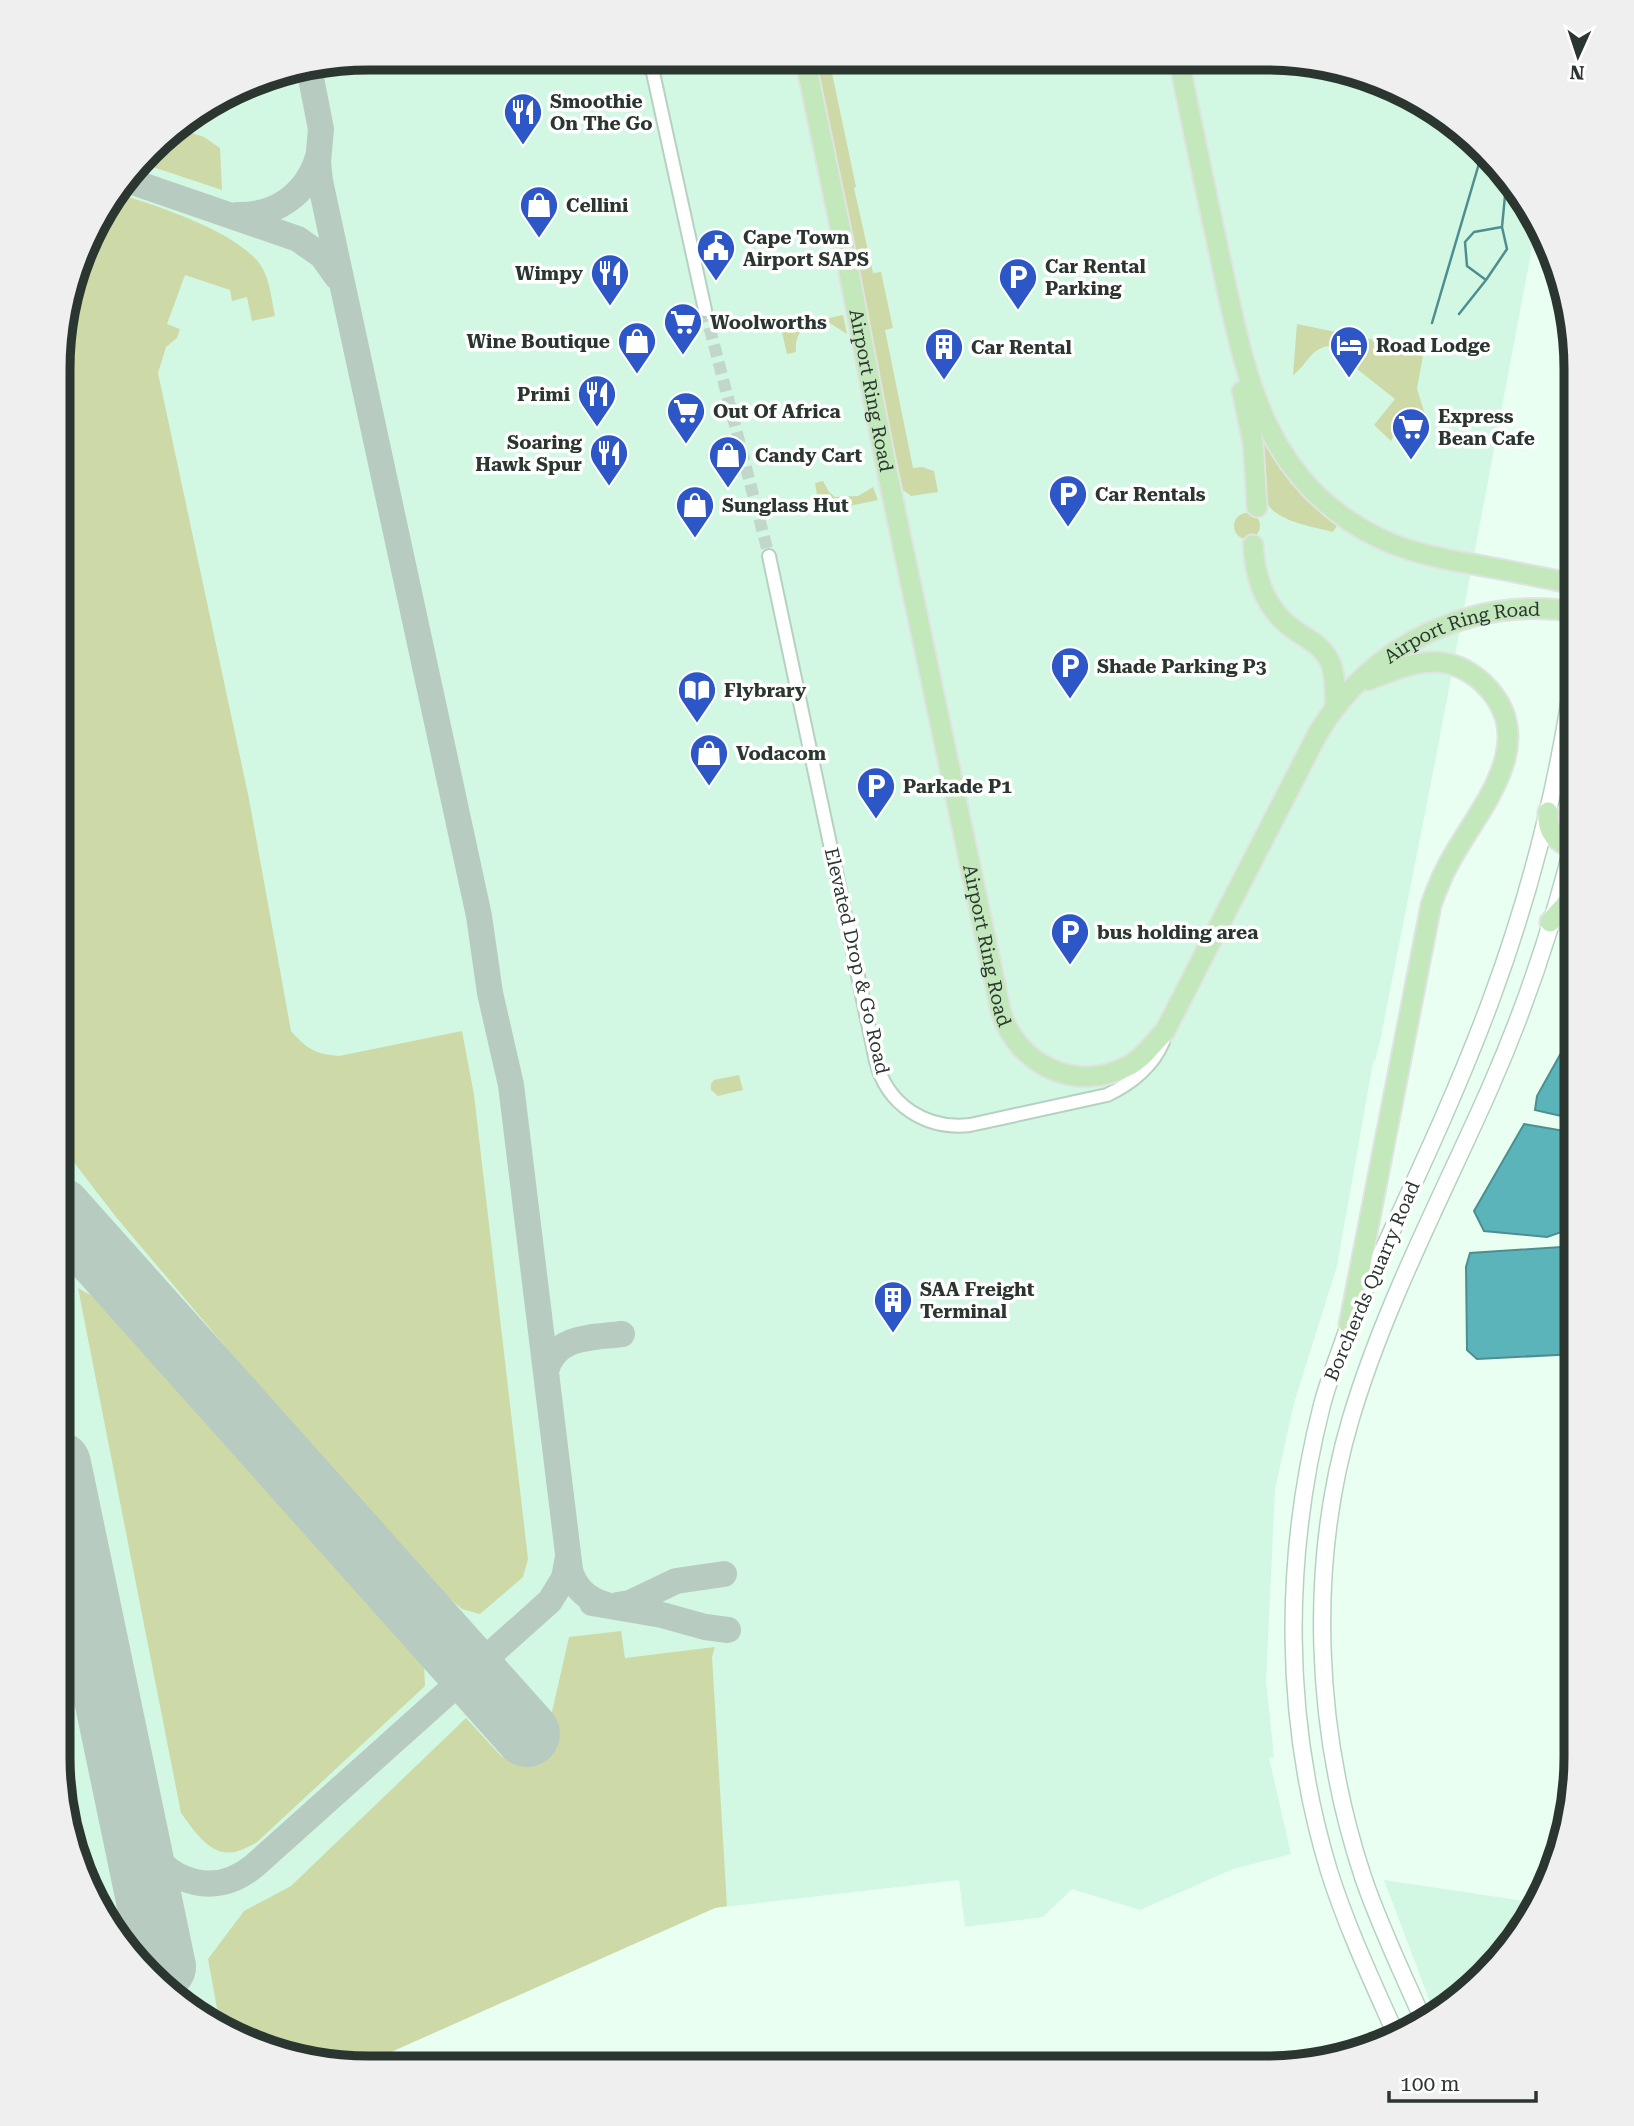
<svg xmlns="http://www.w3.org/2000/svg" width="1634" height="2126" font-family="'Roboto Serif',serif">
<style>
.built{fill:#d2f7e3}
.green{fill:#cddaa8}
.water{fill:#5cb4bb;stroke:#4d8e91;stroke-width:2}
.lines{fill:none;stroke-linecap:round;stroke-linejoin:round}
.stream{stroke:#4d8e91;stroke-width:2.5}
.taxiway{stroke:#b8cbc0;stroke-width:26}
.runway{stroke:#b8cbc0;stroke-width:66}
.street-tunnel{stroke:#c2d7cb;stroke-width:12;stroke-dasharray:12 6;stroke-linecap:butt}
.street-casing{stroke:#b6d1c2;stroke-width:16}
.secondary-casing{stroke:#b6d1c2;stroke-width:19}
.primary-casing{stroke:#e1e3e2;stroke-width:23}
.street{stroke:#fff;stroke-width:12}
.secondary{stroke:#fff;stroke-width:16}
.primary{stroke:#c2e8bb;stroke-width:19}
.labels{text-anchor:middle;dominant-baseline:central;stroke-width:7;stroke-linejoin:round;paint-order:stroke}
.poi-label{font-size:19px;font-weight:bold;fill:#2b3630;stroke:#fff;text-anchor:start}
.street-label{font-size:19px;fill:#2b3630;stroke:#fff}
.rim{fill:none;stroke:#2b3630;stroke-width:9}
</style>
<rect width="100%" height="100%" fill="#e8fff2"/>
<path class="built" d="M369 58 1306 60 1438 110 1499 164 1537 221 1435 762 1380 1041 1375 1061 1373 1062 1337 1266 1294 1403 1275 1489 1266 1681 1274 1757 1269 1758 1291 1854 1233 1869 1140 1910 1072 1889 1043 1917 965 1927 959 1880 715 1908 391 2052 385 2066H329L196 2016 135 1963 90 1895 58 1758 60 328 99 214 164 135 268 74Z
M1384 1880 1537 1903 1524 1930 1471 1991 1435 2015Z"/>
<path class="green" d="M813 59H829L856 187 854 188 873 273 881 272 893 328 885 330 913 468 922 467 934 471 938 492 911 496 903 490Z
M176 128 204 137 220 148 222 190 141 163 164 135Z
M116 193C155 205 243 233 263 269 270 282 272 302 275 316L252 321 247 297 232 301 230 290 185 275 167 324 180 329 177 338 166 347 158 373 249 799 291 1031C307 1049 315 1054 339 1056L462 1031 474 1095 528 1559 523 1577 480 1614 462 1609 408 1563 116 1217 59 1143 60 328 99 214Z
M843 315 847 334 828 322C808 321 794 330 796 352L787 354 781 328Z
M1297 324 1424 350 1417 389 1429 427 1419 431 1400 425 1391 441 1374 425 1395 399 1328 346C1309 350 1308 364 1293 375Z
M1264 436 1338 524 1333 532C1315 527 1272 521 1266 500 1260 482 1260 459 1258 440Z
M823 481 829 492 835 497 858 496 873 487 878 500 820 512 815 483Z
M1234 526a13 13 0 1 1 26 0a13 13 0 1 1-26 0Z
M739 1075 743 1090 718 1096 711 1090V1084L714 1080Z
M78 1288 94 1297 424 1665 425 1686 256 1843C249 1846 241 1851 234 1852 210 1857 193 1829 181 1813Z
M621 1631 625 1658 715 1647 712 1657 727 1906 715 1908 391 2052 385 2066H329L220 2025 208 1959 244 1911 291 1886 466 1718 502 1757 552 1712 569 1637Z
M58 1715 98 1907 90 1895 58 1758Z"/>
<path class="water" d="M1576 1026V1194L1567 1230 1547 1237 1484 1231 1474 1211 1524 1124 1570 1132V1118L1535 1110 1537 1096Z
M1576 1246V1354L1477 1359 1467 1350 1466 1267 1470 1253Z"/>
<g class="lines">
<path class="stream" d="M1486 280 1467 266 1465 242 1474 232 1502 227 1507 175
M1459 314 1486 280 1507 249 1502 227
M1432 323 1483 150"/>
<path class="taxiway" d="M309 68 321 129 318 162 320 181 479 916 490 993 511 1085 570 1570C575 1589 588 1600 607 1605
M127 180 298 239 322 256 337 277
M237 215C276 216 307 194 318 157
M546 1371C555 1335 592 1338 622 1334
M592 1603 662 1615 705 1627 728 1630
M617 1605 630 1603 676 1581 724 1574
M115 1735C126 1786 133 1868 195 1882 217 1887 237 1880 254 1866L550 1601 564 1578 568 1557
M131 1956 159 1950"/>
<path class="runway" d="M59 1210 527 1734
M58 1464 163 1967"/>
<path class="street-tunnel" d="M705 310 769 556"/>
<g class="street-casing">
<path id="street" d="M650 59 705 310
M769 556 876 1061C887 1105 926 1130 970 1125L1107 1095C1131 1084 1153 1066 1163 1042"/>
</g>
<g class="secondary-casing">
<path id="secondary" d="M1424 2022C1403 1974 1380 1927 1363 1877 1315 1732 1307 1566 1351 1418 1385 1304 1442 1197 1490 1088 1526 1006 1555 919 1576 832
M1397 2037C1373 1983 1347 1928 1329 1871 1283 1720 1283 1558 1322 1405 1329 1378 1340 1352 1349 1325 1397 1217 1450 1111 1491 1000 1532 889 1561 773 1576 656"/>
</g>
<g class="primary-casing">
<g id="primary">
<path id="s1" d="M805 59 844 246 887 471 1001 1012C1017 1064 1075 1093 1126 1067 1143 1059 1152 1044 1165 1031L1318 733C1372 644 1473 595 1576 612"/>
<path d="M1179 60C1192 126 1206 192 1220 257 1245 373 1262 482 1381 539 1415 555 1451 560 1488 567 1517 572 1547 579 1576 584"/>
<path d="M1242 391 1253 443 1257 507"/>
<path d="M1253 545C1255 579 1266 611 1296 631 1310 640 1324 647 1331 664 1336 678 1335 693 1335 708"/>
<path d="M1548 812C1546 832 1557 844 1576 849"/>
<path d="M1550 922 1576 893"/>
<path d="M1349 1325 1431 905C1437 888 1444 871 1453 856 1482 805 1542 739 1483 683 1444 647 1409 665 1368 680"/>
</g>
</g>
<use href="#street" class="street"/>
<use href="#secondary" class="secondary"/>
<use href="#primary" class="primary"/>
</g>
<defs>
<g id="restaurant-pin" transform="scale(2.0125)"><path d="M0 17L-7.5 6A9.5 9.5 0 1 1 7.5 6Z" fill="#2d57c6" stroke="#fff"/><path d="M-5-6h1v4h1v-4h1v4h1v-4h1v5L-1.5 .5V6h-2V.5L-5-1ZM5-6V6H3V1.5H1.5Q1.5-4 5-6Z" fill="#fff"/></g>
<g id="shop-pin" transform="scale(2.0125)"><path d="M0 17L-7.5 6A9.5 9.5 0 1 1 7.5 6Z" fill="#2d57c6" stroke="#fff"/><path d="M-5-2.5h2.3a2.7 3.5 0 0 1 5.4 0H5L5.5 6h-11ZM-1.5-2.5h3a1.5 2.3 0 0 0-3 0Z" fill="#fff"/></g>
<g id="civic-pin" transform="scale(2.0125)"><path d="M0 17L-7.5 6A9.5 9.5 0 1 1 7.5 6Z" fill="#2d57c6" stroke="#fff"/><path d="M-.6-6.5H3V-4.5H.6V-3L4-1V1h2V6H-6V1h2V-1L-.6-3ZM-1.2 2.5V6h2.4V2.5Z" fill="#fff"/></g>
<g id="parking-pin" transform="scale(2.0125)"><path d="M0 17L-7.5 6A9.5 9.5 0 1 1 7.5 6Z" fill="#2d57c6" stroke="#fff"/><path d="M-3.5-5.5H1a3.5 3.5 0 0 1 0 7H-1V5.5H-3.5ZM-1-3.4V-.6H.8a1.4 1.4 0 0 0 0-2.8Z" fill="#fff"/></g>
<g id="supermarket-pin" transform="scale(2.0125)"><path d="M0 17L-7.5 6A9.5 9.5 0 1 1 7.5 6Z" fill="#2d57c6" stroke="#fff"/><path d="M-6-5.5h2.5l.6 2H6L4.5 2H-2.5L-4.4-4H-6ZM-1.5 3.2a1.3 1.3 0 1 0 .1 0ZM3 3.2a1.3 1.3 0 1 0 .1 0Z" fill="#fff"/></g>
<g id="hotel-pin" transform="scale(2.0125)"><path d="M0 17L-7.5 6A9.5 9.5 0 1 1 7.5 6Z" fill="#2d57c6" stroke="#fff"/><path d="M-6-4.5h1.5V1H6V5H4.5V3h-9V5H-6ZM-4 0a1.8 1.8 0 1 1 3.6 0ZM.5 0V-2.5h3Q6-2.5 6 0Z" fill="#fff"/></g>
<g id="building-pin" transform="scale(2.0125)"><path d="M0 17L-7.5 6A9.5 9.5 0 1 1 7.5 6Z" fill="#2d57c6" stroke="#fff"/><path d="M-4-6H4V6H1V3H-1V6H-4ZM-2.5-4.3h1.7v1.8h-1.7ZM.8-4.3h1.7v1.8H.8ZM-2.5-1h1.7V.8h-1.7ZM.8-1h1.7V.8H.8Z" fill="#fff"/></g>
<g id="library-pin" transform="scale(2.0125)"><path d="M0 17L-7.5 6A9.5 9.5 0 1 1 7.5 6Z" fill="#2d57c6" stroke="#fff"/><path d="M-6-4Q-3-5.5-.7-3.5V5Q-3 3-6 4ZM6-4Q3-5.5 .7-3.5V5Q3 3 6 4Z" fill="#fff"/></g>
</defs>
<g fill-rule="evenodd">
<use href="#restaurant-pin" x="523" y="112"/>
<use href="#shop-pin" x="539" y="205"/>
<use href="#civic-pin" x="716" y="248"/>
<use href="#restaurant-pin" x="610" y="273"/>
<use href="#parking-pin" x="1018" y="277"/>
<use href="#supermarket-pin" x="683" y="322"/>
<use href="#shop-pin" x="637" y="341"/>
<use href="#hotel-pin" x="1349" y="345"/>
<use href="#building-pin" x="944" y="347"/>
<use href="#restaurant-pin" x="597" y="394"/>
<use href="#supermarket-pin" x="686" y="411"/>
<use href="#supermarket-pin" x="1411" y="427"/>
<use href="#restaurant-pin" x="609" y="453"/>
<use href="#shop-pin" x="728" y="455"/>
<use href="#parking-pin" x="1068" y="494"/>
<use href="#shop-pin" x="695" y="505"/>
<use href="#parking-pin" x="1070" y="666"/>
<use href="#library-pin" x="697" y="690"/>
<use href="#shop-pin" x="709" y="753"/>
<use href="#parking-pin" x="876" y="786"/>
<use href="#parking-pin" x="1070" y="932"/>
<use href="#building-pin" x="893" y="1300"/>
</g>
<g class="labels">
<g class="poi-label">
<text x="550" y="101">Smoothie<tspan x="550" dy="22">On The Go</tspan></text>
<text x="566" y="205">Cellini</text>
<text x="743" y="237">Cape Town<tspan x="743" dy="22">Airport SAPS</tspan></text>
<text x="1045" y="266">Car Rental<tspan x="1045" dy="22">Parking</tspan></text>
<text x="583" y="273" text-anchor="end">Wimpy</text>
<text x="710" y="322">Woolworths</text>
<text x="610" y="341" text-anchor="end">Wine Boutique</text>
<text x="1376" y="345">Road Lodge</text>
<text x="971" y="347">Car Rental</text>
<text x="570" y="394" text-anchor="end">Primi</text>
<text x="713" y="411">Out Of Africa</text>
<text x="1438" y="416">Express<tspan x="1438" dy="22">Bean Cafe</tspan></text>
<text x="582" y="442" text-anchor="end">Soaring<tspan x="582" dy="22">Hawk Spur</tspan></text>
<text x="755" y="455">Candy Cart</text>
<text x="1095" y="494">Car Rentals</text>
<text x="722" y="505">Sunglass Hut</text>
<text x="1097" y="666">Shade Parking P3</text>
<text x="724" y="690">Flybrary</text>
<text x="736" y="753">Vodacom</text>
<text x="903" y="786">Parkade P1</text>
<text x="1097" y="932">bus holding area</text>
<text x="920" y="1289">SAA Freight<tspan x="920" dy="22">Terminal</tspan></text>
</g>
<g class="street-label">
<text stroke="none"><textPath href="#s1" startOffset="338">Airport Ring Road</textPath></text>
<text stroke="none"><textPath href="#s1" startOffset="1701">Airport Ring Road</textPath></text>
<text stroke="none"><textPath href="#s1" startOffset="905">Airport Ring Road</textPath></text>
<text transform="translate(857 961) rotate(77)">Elevated Drop &amp; Go Road</text>
<text transform="translate(1372 1281) rotate(-67)">Borcherds Quarry Road</text>
</g>
</g>
<path d="M0 0H1634V2126H0ZM369 70H1265A299 299 0 0 1 1564 369V1757A299 299 0 0 1 1265 2056H369A299 299 0 0 1 70 1757V369A299 299 0 0 1 369 70Z" fill="#eeefee" fill-rule="evenodd"/>
<path class="rim" d="M369 70H1265A299 299 0 0 1 1564 369V1757A299 299 0 0 1 1265 2056H369A299 299 0 0 1 70 1757V369A299 299 0 0 1 369 70Z"/>
<g transform="translate(1578 56) rotate(183)" stroke="#ffffff" stroke-width="5" paint-order="stroke">
<path d="M0-5L12 26L0 18L-12 26Z" fill="#2b3630"/>
<text y="-10" font-size="19" font-weight="bold" text-anchor="middle" fill="#2b3630">N</text>
</g>
<path d="M1389 2091v10h147v-10" fill="none" stroke="#2b3630" stroke-width="3.5"/>
<text x="1400" y="2091" font-size="21" fill="#2b3630" stroke="#ffffff" stroke-width="5" paint-order="stroke">100 m</text>
</svg>
